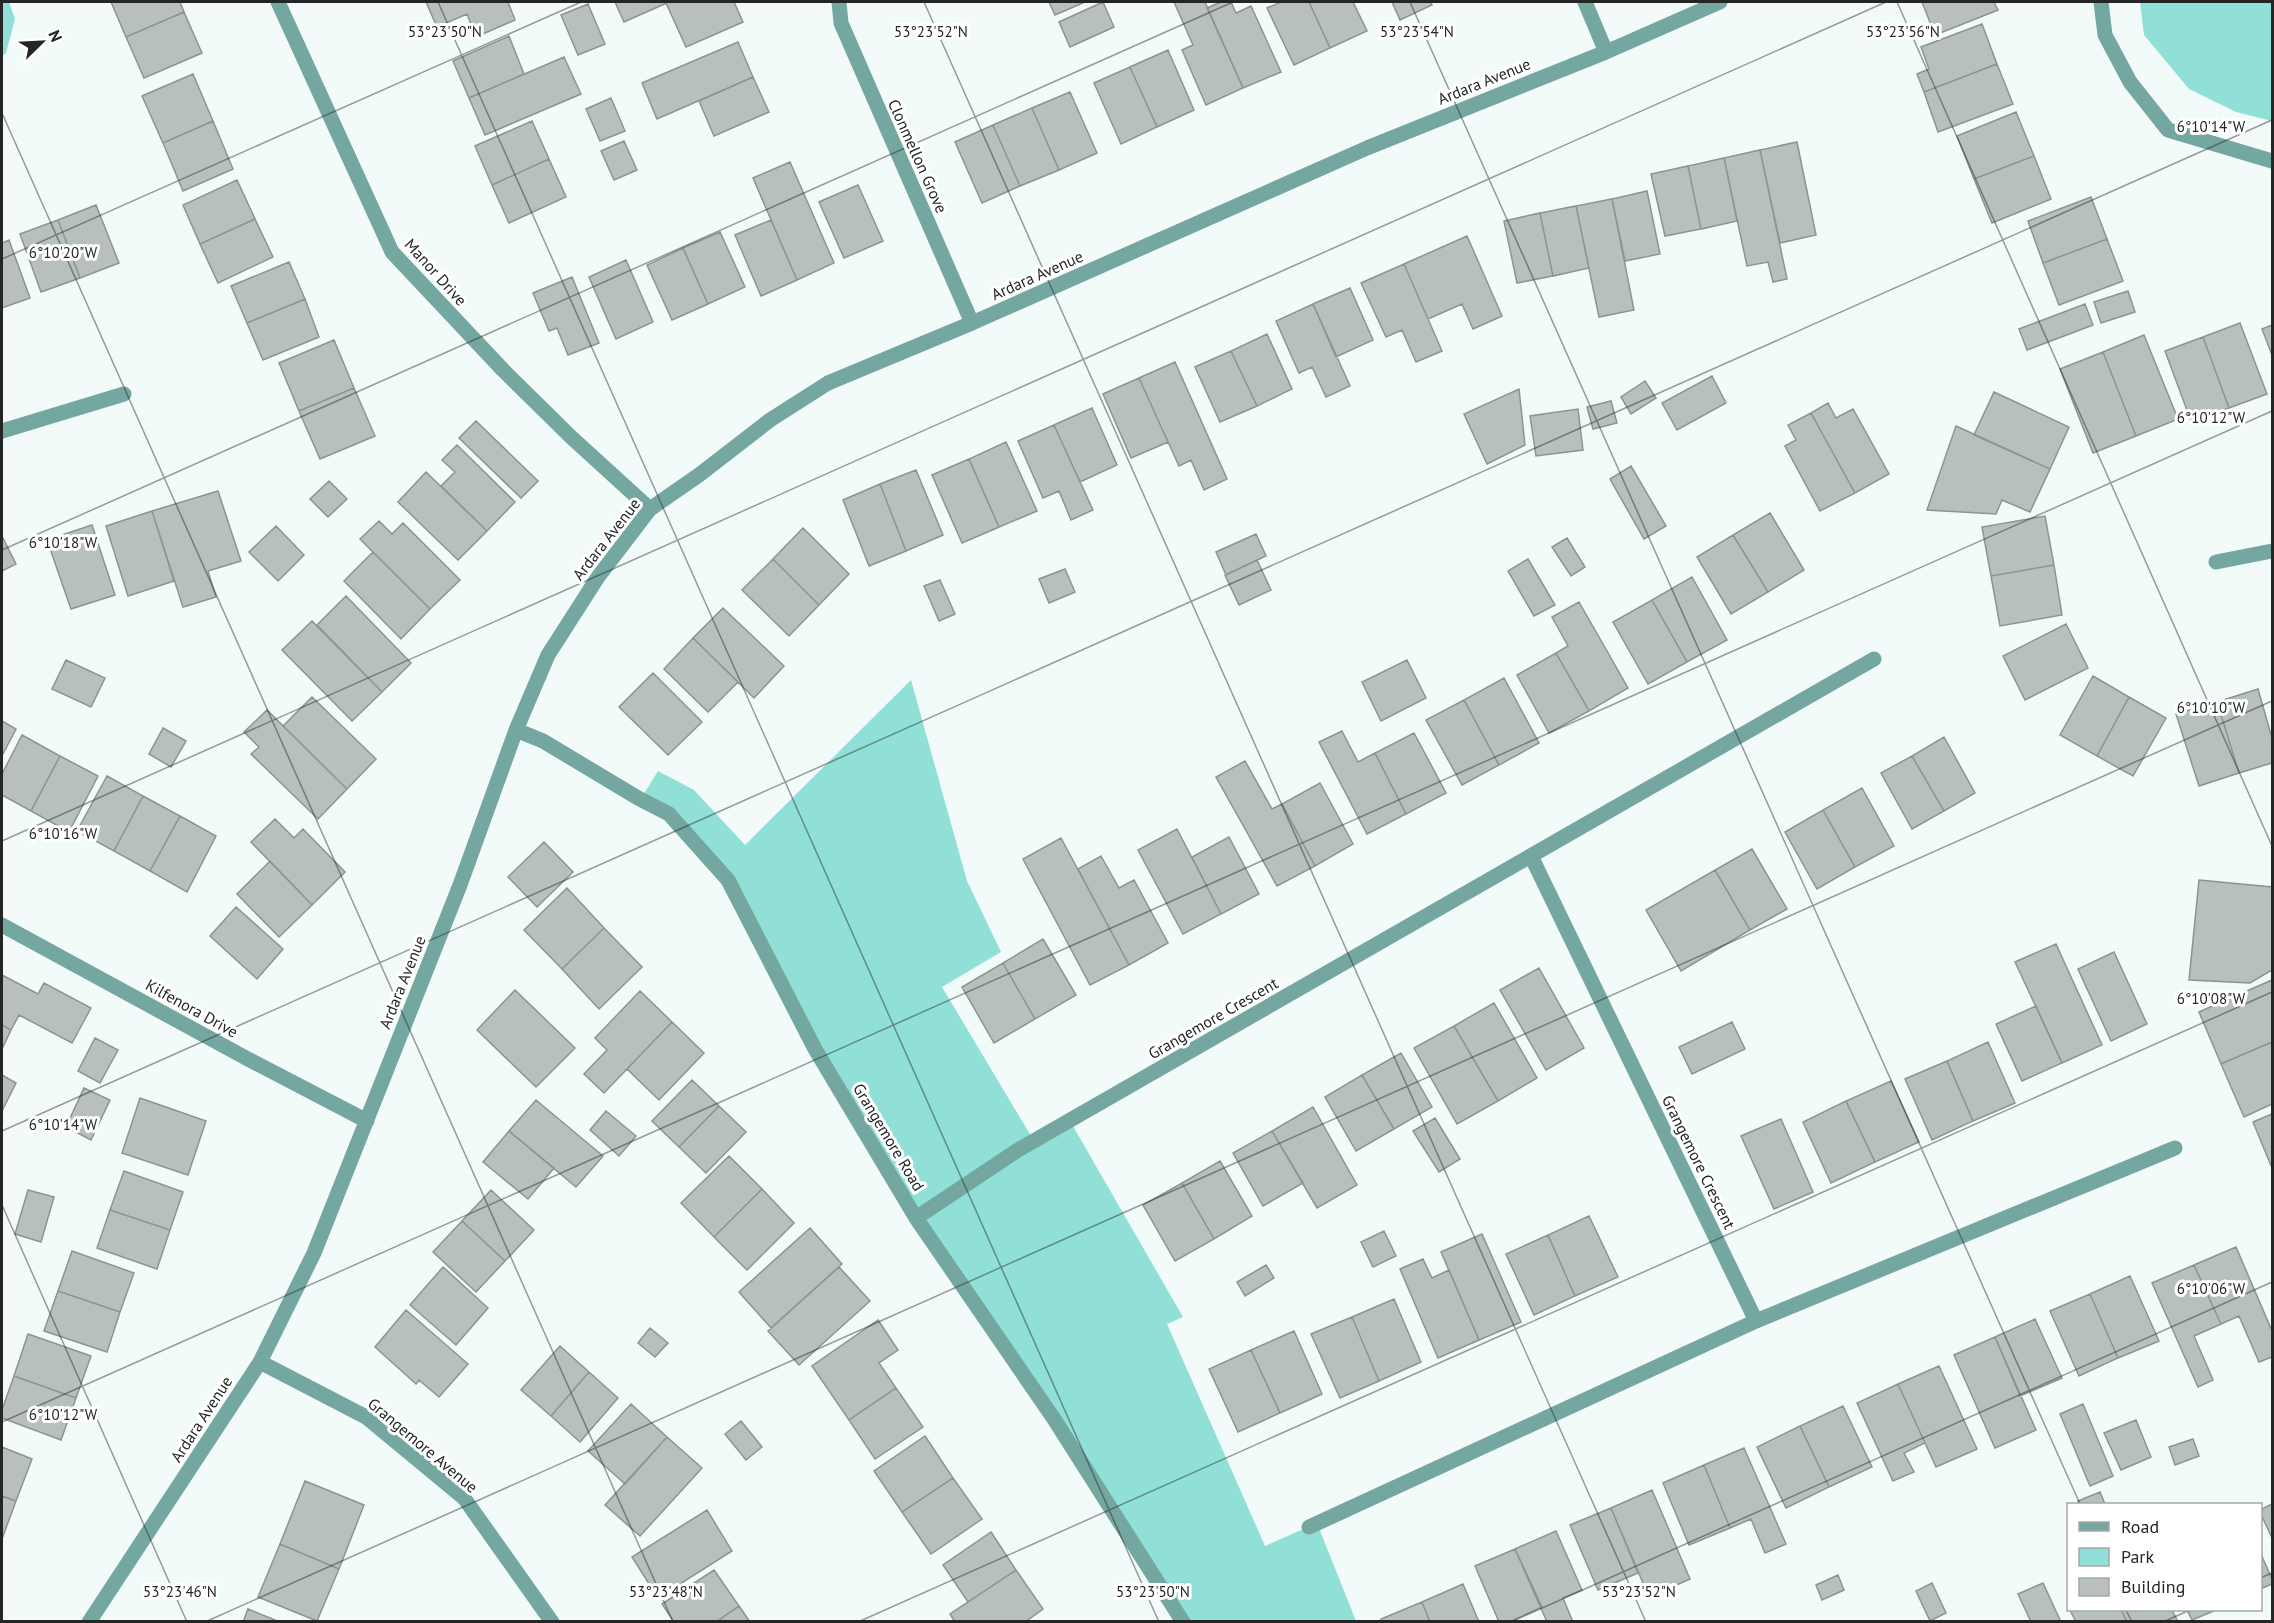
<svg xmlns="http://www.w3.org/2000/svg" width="2274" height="1623" font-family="'PT Sans',sans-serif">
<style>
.green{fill:#91e0d7}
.building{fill:#b8c0be;stroke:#8c9493;stroke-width:1.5}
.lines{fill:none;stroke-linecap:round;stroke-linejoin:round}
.minor{stroke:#75a7a1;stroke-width:15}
.ticks{fill:none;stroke:#232625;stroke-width:1.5;stroke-opacity:0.45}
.labels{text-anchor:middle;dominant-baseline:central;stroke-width:6;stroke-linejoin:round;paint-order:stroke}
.street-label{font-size:16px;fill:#232625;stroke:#fff}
.ticks-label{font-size:15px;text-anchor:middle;fill:#232625;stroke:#fff;stroke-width:6;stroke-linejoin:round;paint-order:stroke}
</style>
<rect width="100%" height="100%" fill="#f2fbf9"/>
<path class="green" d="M2 2H9L15 19 6 53 2 56Z
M2140 2H2272V121L2236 112 2189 89 2144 35Z
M911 680 967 881 1001 952 942 987 1034 1141 1070 1121 1183 1317 1167 1324 1265 1546 1317 1523 1356 1621H1184L916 1217 728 880 642 797 658 771 694 790 745 845Z"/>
<path class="building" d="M111 2H180L184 12 126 37Z
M426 2H508L515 20 476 37 467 14 437 27Z
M615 2H669L624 22Z
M669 2H734L743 22 686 47 666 3Z
M1049 2H1085L1055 15Z
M1103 2 1114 27 1070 47 1059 22Z
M1174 2H1205L1243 88 1206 105 1182 50 1193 45Z
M1221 2H1231L1236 13 1251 6 1281 72 1243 88 1207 8Z
M1281 2H1309L1330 48 1294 65 1267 8Z
M1309 2H1353L1367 31 1330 48Z
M1392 2H1430L1432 5 1400 20Z
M1922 2H1994L1998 10 1935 35Z
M588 4 605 44 578 55 561 15Z
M184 12 202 53 144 78 126 37Z
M1982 24 1997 64 1924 92 1917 74 1929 69 1921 47Z
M509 36 524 74 469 98 453 61Z
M738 42 753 77 657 119 642 83Z
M1168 50 1194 110 1157 127 1130 67Z
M564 57 581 94 485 135 469 98Z
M1997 64 2013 104 1938 132 1924 92Z
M1130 67 1157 127 1121 144 1094 83Z
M193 74 213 121 163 143 142 96Z
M753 77 769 112 714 136 699 101Z
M1070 92 1097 153 1059 170 1032 108Z
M611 98 625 131 600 141 586 109Z
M1032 108 1059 170 1020 186 993 125Z
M2016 112 2034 156 1974 179 1957 136Z
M213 121 233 169 183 191 163 143Z
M532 121 549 159 492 185 475 146Z
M993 125 1020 186 982 203 955 142Z
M624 141 637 170 614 180 601 151Z
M1797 142 1816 235 1780 243 1760 150Z
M1760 150 1787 279 1773 282 1768 262 1747 266 1724 158Z
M2034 156 2051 199 1992 223 1974 179Z
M1724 158 1737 221 1701 229 1688 166Z
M549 159 566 197 509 223 492 185Z
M790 162 834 263 797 280 753 178Z
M1688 166 1701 229 1665 236 1651 174Z
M237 180 255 219 200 244 183 205Z
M858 185 883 241 844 258 819 202Z
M1647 191 1660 254 1625 261 1612 199Z
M2091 197 2107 239 2043 263 2028 221Z
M1612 199 1634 310 1599 317 1576 206Z
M96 205 119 263 80 278 58 220Z
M1576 206 1589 268 1553 276 1540 213Z
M1540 213 1553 276 1517 283 1504 221Z
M255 219 273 257 218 283 200 244Z
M58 220 80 278 41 292 20 234Z
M771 220 797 280 761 296 735 235Z
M720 232 745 287 708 304 683 248Z
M1467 236 1502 316 1473 329 1462 304 1428 319 1404 264Z
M2107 239 2123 281 2059 305 2043 263Z
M9 240 30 298 2 308V243Z
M683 248 708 304 672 320 647 265Z
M626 260 653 322 616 339 589 277Z
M289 262 305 299 247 323 231 286Z
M1404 264 1442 351 1416 362 1402 330 1386 337 1361 283Z
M572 277 599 343 568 355 557 328 549 331 533 293Z
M1350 288 1373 340 1336 357 1313 304Z
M2128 291 2135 312 2101 323 2094 302Z
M305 299 319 337 263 360 247 323Z
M1313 304 1350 386 1326 397 1312 367 1299 373 1276 321Z
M2085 304 2093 325 2027 350 2019 329Z
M2240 323 2267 394 2229 408 2203 337Z
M2272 325V355L2262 329Z
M1267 334 1292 389 1257 406 1231 351Z
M2144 335 2178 419 2136 436 2103 352Z
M2203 337 2229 408 2191 421 2165 351Z
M334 340 354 388 299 411 279 363Z
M1231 351 1257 406 1220 422 1195 367Z
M2103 352 2136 436 2093 453 2060 369Z
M1175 362 1227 479 1204 490 1191 460 1179 466 1139 378Z
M1712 376 1726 403 1677 430 1662 403Z
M1139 378 1168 442 1131 458 1103 394Z
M1645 381 1656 398 1631 414 1621 397Z
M354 388 375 436 320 459 299 411Z
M1519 389 1525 445 1487 464 1464 414Z
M1994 392 2069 427 2050 469 1974 435Z
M1611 401 1617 423 1593 429 1587 407Z
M1828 403 1836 418 1853 409 1889 474 1855 493 1811 413Z
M1092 408 1117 465 1080 482 1054 425Z
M1578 409 1583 450 1536 456 1530 416Z
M1811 413 1855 493 1820 511 1785 446 1796 440 1788 425Z
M476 421 538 481 521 498 459 438Z
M1054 425 1093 510 1071 520 1059 491 1043 498 1018 441Z
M1956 426 2050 469 2030 512 2002 500 1996 514 1927 510Z
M1006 442 1037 511 999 527 969 459Z
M457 445 515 502 487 531 441 486 455 472 442 460Z
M969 459 999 527 962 543 932 475Z
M1631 466 1666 526 1644 539 1610 479Z
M916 470 943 535 906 551 880 484Z
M426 472 487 531 458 560 398 502Z
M329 481 347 499 328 517 310 499Z
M880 484 906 551 869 566 843 500Z
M218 491 241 561 208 571 216 597 183 607 152 511Z
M152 511 174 581 128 596 106 526Z
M1770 513 1804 570 1768 592 1733 535Z
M2045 516 2054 565 1991 576 1982 527Z
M379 521 392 534 403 523 460 580 430 609 360 539Z
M92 525 115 595 71 609 47 540Z
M276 526 304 555 278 581 249 552Z
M803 528 849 574 819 605 773 559Z
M1256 534 1266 556 1226 575 1216 552Z
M1733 535 1768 592 1731 614 1697 557Z
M3 538 16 564 2 571V539Z
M1567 538 1585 567 1571 576 1552 547Z
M373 552 430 609 401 639 344 581Z
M773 559 819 605 789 636 742 590Z
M1528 559 1555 605 1534 616 1508 571Z
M1257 560 1271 590 1239 605 1225 575Z
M2054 565 2062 615 2000 626 1991 576Z
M1065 569 1075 592 1049 603 1039 579Z
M1692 577 1727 640 1687 662 1652 600Z
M940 580 955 614 939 621 924 586Z
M346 596 411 663 382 692 317 625Z
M1652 600 1687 662 1648 684 1613 622Z
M1579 602 1628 688 1589 711 1556 653 1568 646 1552 617Z
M723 608 784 666 754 698 693 638Z
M312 621 382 692 352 721 282 650Z
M2066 624 2088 668 2025 700 2003 656Z
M693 638 738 682 708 712 664 669Z
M1556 653 1589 711 1549 733 1517 675Z
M66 660 105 678 91 707 52 689Z
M1407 660 1426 698 1381 721 1362 682Z
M653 673 702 722 668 755 619 707Z
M2093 676 2129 697 2097 756 2060 735Z
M1504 678 1539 743 1499 765 1464 700Z
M2258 689 2272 738V763L2239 773 2217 702Z
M312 697 376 759 347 789 283 726Z
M2129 697 2166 718 2133 776 2097 756Z
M1464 700 1499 765 1462 785 1426 720Z
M2217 702 2239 773 2199 786 2176 714Z
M267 710 347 789 318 819 251 754 259 747 244 732Z
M2 721 16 729 2 756Z
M163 728 186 741 171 767 149 754Z
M1342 731 1358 762 1375 753 1406 814 1367 834 1319 742Z
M1414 733 1446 793 1406 814 1375 753Z
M22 735 60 756 31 811 2 795V774Z
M1944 737 1975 793 1944 811 1912 756Z
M60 756 98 776 69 832 31 811Z
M1912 756 1944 811 1912 829 1881 773Z
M1245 761 1272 809 1282 804 1315 866 1277 886 1216 777Z
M107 776 143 796 114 851 77 831Z
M1320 783 1353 844 1315 866 1282 804Z
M1862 788 1894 846 1855 867 1823 810Z
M143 796 180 816 150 871 114 851Z
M1823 810 1855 867 1817 889 1785 832Z
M180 816 216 836 187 892 150 871Z
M275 819 294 838 303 829 345 872 312 905 251 842Z
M1177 829 1221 914 1183 934 1138 850Z
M1229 837 1259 894 1221 914 1192 857Z
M1061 838 1129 965 1090 985 1023 859Z
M544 842 573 872 537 907 508 877Z
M1752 849 1787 909 1750 930 1715 870Z
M1101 856 1119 888 1134 880 1168 943 1129 965 1078 869Z
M270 861 312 905 279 937 237 894Z
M1715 870 1750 930 1681 971 1646 910Z
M2199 880 2272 887V970L2250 983 2189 980Z
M567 888 604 928 562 969 524 930Z
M236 907 283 949 257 979 210 936Z
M604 928 642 967 599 1009 562 969Z
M1043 939 1076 995 1035 1019 1003 963Z
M2056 944 2102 1045 2062 1063 2015 962Z
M2114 952 2147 1024 2111 1041 2078 969Z
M1003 963 1035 1019 994 1043 962 987Z
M1539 968 1584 1048 1546 1070 1500 990Z
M2 975 38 994 44 983 91 1008 72 1043 19 1015 11 1030 2 1025Z
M2272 980V1042L2221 1064 2199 1012Z
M515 990 575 1048 536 1087 477 1030Z
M640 991 672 1022 604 1093 584 1074 607 1050 595 1038Z
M1494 1003 1537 1078 1498 1101 1454 1026Z
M2036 1006 2062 1063 2022 1081 1996 1024Z
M672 1022 704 1053 659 1100 627 1069Z
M1732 1022 1745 1049 1692 1074 1679 1047Z
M2 1025 11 1030 2 1049Z
M1454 1026 1498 1101 1457 1124 1414 1048Z
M95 1038 118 1050 100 1083 78 1071Z
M1988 1042 2015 1103 1973 1121 1947 1061Z
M2272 1042V1104L2244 1117 2221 1064Z
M1401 1053 1432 1107 1394 1129 1362 1075Z
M1947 1061 1973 1121 1932 1140 1905 1079Z
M2 1075 16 1083 2 1111Z
M1362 1075 1394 1129 1356 1151 1325 1097Z
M692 1080 719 1106 679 1147 652 1121Z
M1891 1081 1919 1142 1875 1162 1846 1101Z
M84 1088 110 1100 91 1140 66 1127Z
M140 1098 206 1121 188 1175 122 1153Z
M536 1100 603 1156 576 1187 509 1131Z
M1846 1101 1875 1162 1831 1183 1803 1122Z
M719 1106 746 1132 706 1173 679 1147Z
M1313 1107 1357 1185 1317 1208 1272 1131Z
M606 1111 636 1136 619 1156 590 1130Z
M2272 1114V1168L2253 1122Z
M1435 1118 1460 1159 1439 1172 1413 1131Z
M1781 1119 1813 1192 1774 1209 1741 1136Z
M509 1131 554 1168 528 1199 483 1162Z
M1272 1131 1303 1183 1263 1206 1233 1153Z
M729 1156 762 1189 714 1237 681 1203Z
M1220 1161 1252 1216 1214 1239 1182 1183Z
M124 1171 183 1192 170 1230 110 1210Z
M1182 1183 1214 1239 1175 1261 1143 1205Z
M762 1189 794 1223 747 1270 714 1237Z
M28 1190 54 1197 41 1242 15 1234Z
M491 1190 534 1230 505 1261 462 1221Z
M110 1210 170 1230 157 1269 97 1248Z
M1589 1216 1618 1277 1575 1296 1548 1235Z
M462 1221 505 1261 476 1292 433 1252Z
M810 1228 842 1264 771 1328 739 1292Z
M1384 1231 1396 1256 1373 1267 1361 1242Z
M1482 1234 1521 1322 1479 1340 1441 1252Z
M1548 1235 1575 1296 1534 1315 1506 1254Z
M2236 1247 2272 1331V1357L2259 1362 2239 1316 2221 1324 2194 1265Z
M72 1251 134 1273 120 1312 58 1291Z
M1423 1259 1432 1278 1449 1270 1479 1340 1438 1358 1400 1269Z
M1266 1265 1274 1278 1245 1296 1237 1282Z
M2194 1265 2221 1324 2194 1336 2213 1380 2198 1387 2152 1283Z
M443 1267 488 1308 456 1345 410 1305Z
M839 1267 870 1301 799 1365 768 1331Z
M2130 1276 2159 1341 2118 1358 2090 1294Z
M58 1291 120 1312 107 1352 44 1331Z
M2090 1294 2118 1358 2079 1376 2050 1311Z
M1394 1299 1421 1362 1379 1381 1352 1317Z
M406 1310 468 1364 439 1397 419 1380 416 1384 375 1347Z
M1352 1317 1379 1381 1340 1398 1311 1334Z
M2035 1319 2062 1378 2020 1396 1995 1337Z
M878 1320 898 1350 879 1363 896 1388 849 1420 812 1366Z
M650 1328 668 1343 655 1357 638 1343Z
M1294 1331 1322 1394 1280 1413 1251 1350Z
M28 1334 91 1356 76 1398 14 1376Z
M1995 1337 2036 1430 1995 1448 1954 1355Z
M560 1346 589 1372 551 1416 521 1390Z
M1251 1350 1280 1413 1238 1432 1209 1369Z
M1939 1366 1977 1449 1936 1467 1898 1384Z
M589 1372 618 1398 580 1442 551 1416Z
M14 1376 76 1398 61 1440 2 1418V1410Z
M1898 1384 1925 1443 1904 1453 1914 1472 1893 1481 1857 1403Z
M896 1388 923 1427 875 1459 849 1420Z
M631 1404 667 1437 625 1484 588 1451Z
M2083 1404 2113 1476 2090 1486 2060 1414Z
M1843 1406 1872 1467 1829 1487 1800 1426Z
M2136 1420 2151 1457 2121 1470 2104 1433Z
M741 1421 762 1447 746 1460 725 1434Z
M1800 1426 1829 1487 1786 1508 1757 1447Z
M925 1436 953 1478 902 1512 874 1471Z
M667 1437 702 1468 640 1536 605 1505Z
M2193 1439 2199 1456 2175 1465 2169 1447Z
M2 1447 32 1459 16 1501 2 1496Z
M1744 1448 1786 1544 1765 1553 1751 1519 1730 1528 1704 1465Z
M1704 1465 1730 1528 1689 1545 1663 1483Z
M953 1478 982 1519 931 1554 902 1512Z
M305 1481 364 1505 339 1569 280 1544Z
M1652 1490 1690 1579 1649 1597 1611 1508Z
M2100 1492 2105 1504H2079L2078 1501Z
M2 1496 16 1501 2 1539Z
M2272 1504V1538L2260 1512V1510Z
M1611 1508 1638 1573 1598 1590 1570 1525Z
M707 1510 732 1551 658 1598 632 1557Z
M1556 1531 1582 1590 1563 1598 1573 1622H1547L1515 1549Z
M991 1532 1016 1570 968 1602 943 1565Z
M280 1544 339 1569 317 1621 258 1597Z
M1515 1549 1542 1607 1509 1622H1499L1475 1566Z
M2260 1552 2272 1579V1584L2260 1589Z
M714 1570 739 1606 716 1622H674L662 1604Z
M1016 1570 1043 1609 1025 1622H955L950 1614Z
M1838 1575 1844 1590 1822 1600 1816 1585Z
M1932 1583 1946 1613 1930 1621 1916 1591Z
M2043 1583 2061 1622H2031L2018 1594Z
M1463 1584 1479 1622H1430L1422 1602Z
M1422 1602 1430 1622H1381V1619Z
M739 1606 750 1622H716Z
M248 1609 280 1622H243Z
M2070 1610H2121L2127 1622H2076Z
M2121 1610H2172L2178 1622H2127Z
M2187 1610H2216L2192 1620Z"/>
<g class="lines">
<path class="minor" d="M278 2 392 252 503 370 571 437 650 509
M839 2 841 23 972 323
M1585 2 1606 52
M2101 2 2105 35 2130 82 2168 130 2272 161
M2 431 124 394
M2216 562 2272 551
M516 730 543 741 638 798 669 814 728 880 815 1049 916 1218 1054 1419 1183 1622
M1531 856 1756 1321
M2 925 246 1058 367 1121
M916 1218 1018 1150 1874 659
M260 1362 366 1417 464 1498 552 1622
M1309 1527 1756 1321 2175 1148
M89 1622 260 1362 314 1253 460 885 516 730 548 655 598 577 650 509 699 475 770 420 828 383 972 323 1367 148 1606 52 1720 2"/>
</g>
<path class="ticks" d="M438 2 1159 1622M924 2 1646 1622M1410 2 2080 1504M1897 2 2272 846M2 113 673 1622M2 259 581 2M2 550 1233 2M2 841 1886 2M2 1131 2272 120M2 1205 187 1622M2 1422 2272 411M2260 1578 2272 1573M2126 1610 2132 1622M205 1622 2272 701M858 1622 2272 992M1511 1622 2272 1282M2163 1622 2190 1610"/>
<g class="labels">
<g class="street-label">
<text transform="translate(1484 81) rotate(-22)">Ardara Avenue</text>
<text transform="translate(918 156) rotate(66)">Clonmellon Grove</text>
<text transform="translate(436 272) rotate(48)">Manor Drive</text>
<text transform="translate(1037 275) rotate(-24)">Ardara Avenue</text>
<text transform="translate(606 539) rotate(-52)">Ardara Avenue</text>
<text transform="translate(402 982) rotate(-68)">Ardara Avenue</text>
<text transform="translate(192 1008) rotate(29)">Kilfenora Drive</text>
<text transform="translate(1213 1018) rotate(-30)">Grangemore Crescent</text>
<text transform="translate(889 1137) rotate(59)">Grangemore Road</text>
<text transform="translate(1699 1162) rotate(64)">Grangemore Crescent</text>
<text transform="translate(201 1419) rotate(-57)">Ardara Avenue</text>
<text transform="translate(423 1445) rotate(40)">Grangemore Avenue</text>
</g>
</g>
<g class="ticks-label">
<text x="1417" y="37">53°23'54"N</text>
<text x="445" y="37">53°23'50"N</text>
<text x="931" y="37">53°23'52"N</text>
<text x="1903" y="37">53°23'56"N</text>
<text x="2211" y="132">6°10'14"W</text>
<text x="63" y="258">6°10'20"W</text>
<text x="2211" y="423">6°10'12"W</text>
<text x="63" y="548">6°10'18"W</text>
<text x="2211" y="713">6°10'10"W</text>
<text x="63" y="839">6°10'16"W</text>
<text x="2211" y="1004">6°10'08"W</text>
<text x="63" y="1130">6°10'14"W</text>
<text x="2211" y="1294">6°10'06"W</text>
<text x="63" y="1420">6°10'12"W</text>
<text x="180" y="1597">53°23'46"N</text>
<text x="666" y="1597">53°23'48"N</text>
<text x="1153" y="1597">53°23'50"N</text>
<text x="1639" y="1597">53°23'52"N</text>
</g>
<rect width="2274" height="1623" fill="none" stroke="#232625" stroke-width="6"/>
<rect x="2067" y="1503" width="195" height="108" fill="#ffffff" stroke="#a7a8a8" stroke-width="1.5"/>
<rect x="2079" y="1522" width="30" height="9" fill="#75a7a1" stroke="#a7a8a8" stroke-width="1.5"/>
<text x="2121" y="1533" font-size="18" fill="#232625">Road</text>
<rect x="2079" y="1548" width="30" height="18" fill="#91e0d7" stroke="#a7a8a8" stroke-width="1.5"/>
<text x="2121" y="1563" font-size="18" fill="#232625">Park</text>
<rect x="2079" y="1578" width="30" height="18" fill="#b8c0be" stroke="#a7a8a8" stroke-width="1.5"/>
<text x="2121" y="1593" font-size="18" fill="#232625">Building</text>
<g transform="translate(42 42) rotate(66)" stroke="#ffffff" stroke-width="4.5" paint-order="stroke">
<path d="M0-4.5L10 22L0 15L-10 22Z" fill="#232625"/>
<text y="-9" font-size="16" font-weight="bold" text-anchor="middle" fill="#232625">N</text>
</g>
</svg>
